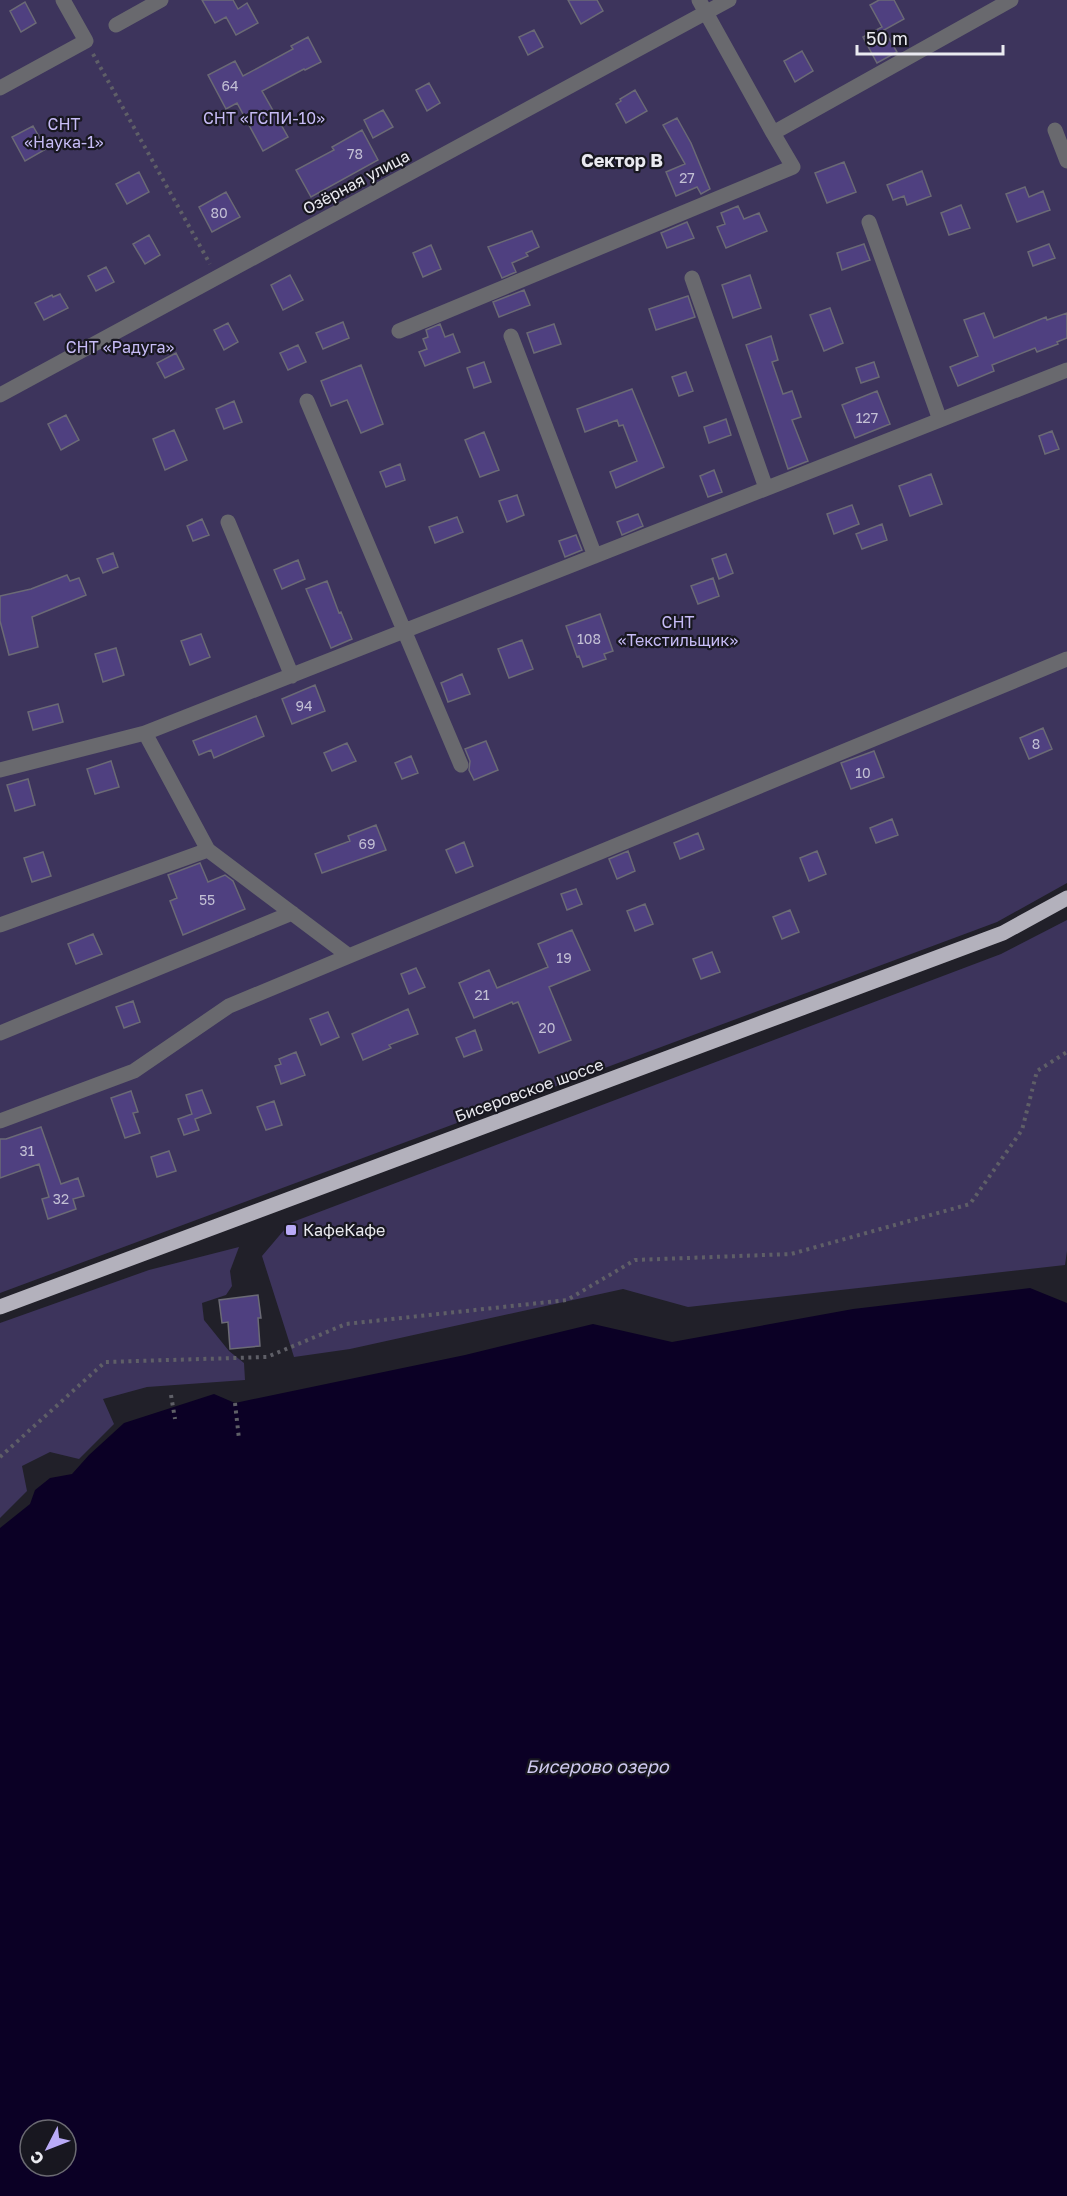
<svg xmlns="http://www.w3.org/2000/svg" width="1067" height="2196" font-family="'Golos Text',sans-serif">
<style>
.green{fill:#3d345c}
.water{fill:#0b0025;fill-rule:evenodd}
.building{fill:#4f4080;stroke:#6b6a75;stroke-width:1.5}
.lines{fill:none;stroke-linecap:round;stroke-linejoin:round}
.path{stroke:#5f5f67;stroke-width:4;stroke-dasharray:3 4.5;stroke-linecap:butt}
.minor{stroke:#69696e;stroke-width:15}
.major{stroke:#b3b1bc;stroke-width:15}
.poi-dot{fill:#b9aaf7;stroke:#181720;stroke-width:2}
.labels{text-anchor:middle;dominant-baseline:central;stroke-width:4.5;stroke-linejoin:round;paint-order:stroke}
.number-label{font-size:14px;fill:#c3c0d4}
.park-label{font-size:16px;fill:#c7bcf6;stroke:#181720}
.street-label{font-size:16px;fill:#eaeaf0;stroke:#181720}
.poi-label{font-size:16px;fill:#eaeaf0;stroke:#181720;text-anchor:start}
.neighbourhood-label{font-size:18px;font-weight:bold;fill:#eaeaf0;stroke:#181720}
.water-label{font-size:18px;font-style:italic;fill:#d0caf1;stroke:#181720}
</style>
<rect width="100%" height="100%" fill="#212029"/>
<path class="green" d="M0 0H1067V883L997 922 0 1293Z
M1067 920V1251L1065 1265 688 1307 623 1289 350 1349 294 1357 262 1256 290 1223 1001 954Z
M239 1247 230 1271 232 1286 226 1295 202 1303 204 1320 229 1351 244 1363 245 1380 147 1387 103 1399 114 1424 79 1459 50 1452 22 1466 27 1491 0 1518V1323L149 1270Z"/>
<path class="water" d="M1030 1288 1067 1303V2196H0V1528L30 1504 35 1490 50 1478 72 1474 89 1455 124 1423 214 1394 235 1403 465 1355 593 1324 672 1342 853 1309ZM30 2130H66V2166H30Z"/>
<path class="building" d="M202 0H233L238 9 247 3 258 23 236 35 226 17 215 23Z
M568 0H597L603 11 581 24Z
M879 0H894L904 19 884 30 897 52 877 63 863 37 882 27 870 5Z
M25 2 36 23 21 32 10 11Z
M534 30 543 47 528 55 519 37Z
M308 37 321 62 305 70 304 69 262 91 288 137 263 151 237 103 226 109 208 75 235 61 243 76 293 49 291 46Z
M802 51 813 71 795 82 784 61Z
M429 83 440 103 427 111 416 90Z
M635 90 647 111 626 123 616 104 621 101 620 99Z
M383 110 393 127 373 138 364 120Z
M677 118 691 143 710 189 701 194 697 187 676 196 666 172 685 164 663 125Z
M33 126 46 149 25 161 12 137Z
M362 130 378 160 311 197 296 170 334 150 332 147Z
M844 162 856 192 827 203 815 173Z
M922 171 931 196 907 205 904 196 893 200 887 185Z
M139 172 149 192 127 204 116 184Z
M1025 187 1029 197 1043 191 1050 210 1017 222 1006 194Z
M226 192 240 217 212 232 199 207Z
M961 205 970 228 949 235 941 213Z
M738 206 744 219 759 213 767 231 726 248 717 227 725 224 721 213Z
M687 222 694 238 667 248 661 233Z
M532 231 539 247 526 253 528 256 512 263 516 272 502 278 488 247Z
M149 235 160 255 145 264 133 244Z
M864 244 870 260 842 270 837 253Z
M1049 244 1055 258 1033 266 1028 252Z
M431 245 441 269 423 277 413 253Z
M106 267 114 282 96 291 88 276Z
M290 275 303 300 283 310 271 285Z
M750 275 761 308 733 318 722 285Z
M524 290 530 305 499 317 493 302Z
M60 294 68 308 44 320 35 303 52 295 53 297Z
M688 296 695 317 656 330 649 309Z
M830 308 843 343 824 351 810 315Z
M984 313 994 338 1046 317 1047 320 1067 313V338L1057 342 1058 344 1037 352 1035 348 992 365 994 371 958 386 950 367 978 356 964 320Z
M343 322 349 338 323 349 316 333Z
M228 323 238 342 224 350 214 330Z
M440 324 445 337 453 334 460 352 425 366 419 352 427 349 423 339 428 337 426 330Z
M554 324 561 344 534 353 527 333Z
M771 336 778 360 772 362 783 394 792 391 801 417 792 420 808 461 788 469 746 345Z
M298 345 306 362 288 370 280 353Z
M176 353 184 369 165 378 157 363Z
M484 362 491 382 474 388 467 368Z
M874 362 879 377 861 383 856 368Z
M361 365 383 424 361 433 347 400 331 406 321 381Z
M686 372 693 391 679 396 672 377Z
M632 389 664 467 616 488 610 472 637 461 623 425 619 426 617 420 585 432 577 409Z
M877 391 890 424 855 438 842 405Z
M234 401 242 422 224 429 216 409Z
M66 415 79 440 61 450 48 424Z
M726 419 731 435 709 443 704 427Z
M174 430 187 460 165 470 153 439Z
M1052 431 1059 449 1045 454 1039 436Z
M484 432 499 470 480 477 465 440Z
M400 464 405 480 386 487 380 472Z
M714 470 722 492 708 497 700 476Z
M931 474 942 504 910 516 899 486Z
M517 495 524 515 507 522 499 501Z
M852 505 859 524 834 534 827 514Z
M638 514 643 526 622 535 617 522Z
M457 517 463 532 435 543 429 527Z
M202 519 209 535 193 541 187 526Z
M882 524 887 540 862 549 856 534Z
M576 535 582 550 565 557 559 541Z
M113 553 118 567 103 573 97 559Z
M726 554 733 573 719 579 712 559Z
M298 560 305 579 282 589 274 570Z
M67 575 70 581 79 578 86 595 32 617 38 647 9 655 0 621V596L31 589Z
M713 578 719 596 698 604 691 586Z
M327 581 339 613 341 612 352 639 331 648 306 589Z
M600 614 613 651 604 654 606 659 583 667 579 656 577 657 566 626Z
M201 634 210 657 190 665 181 641Z
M522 640 533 669 509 678 498 649Z
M116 648 124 675 103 682 95 654Z
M462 674 470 694 448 702 441 683Z
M315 685 325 711 292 724 282 699Z
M58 704 63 722 33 730 28 712Z
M256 716 264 736 214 758 211 750 199 755 193 741Z
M1043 728 1052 749 1029 759 1020 738Z
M486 741 498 770 474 780 469 770 470 761 465 749Z
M347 743 356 761 332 771 324 753Z
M874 751 884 777 851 789 841 763Z
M411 756 418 773 402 779 395 763Z
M111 761 119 787 95 794 87 769Z
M28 779 35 805 15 811 7 785Z
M892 819 898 835 876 843 870 828Z
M376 825 386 850 322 873 315 854 350 841 348 836Z
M698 833 704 849 680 859 674 843Z
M464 842 473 866 456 873 446 850Z
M628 851 635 871 617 879 609 859Z
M817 851 826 874 809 881 800 858Z
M43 852 51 876 32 882 24 858Z
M200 863 208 882 225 875 233 881 245 909 183 935 170 901 177 898 168 875Z
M576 889 582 904 567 910 561 894Z
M645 904 653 924 635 931 627 911Z
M790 910 799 932 782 939 773 917Z
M572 930 590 970 549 987 571 1040 539 1053 518 1002 513 1004 512 1002 474 1018 459 983 489 970 497 988 548 967 538 944Z
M93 934 102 954 76 964 68 944Z
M712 952 720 972 701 979 693 959Z
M416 968 425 987 409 994 401 974Z
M133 1001 140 1022 124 1028 116 1007Z
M408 1009 418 1034 389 1045 391 1048 363 1060 352 1034Z
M328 1012 339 1037 321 1045 310 1019Z
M475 1030 482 1050 464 1057 456 1038Z
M296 1052 305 1075 281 1084 275 1066 281 1064 279 1059Z
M202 1090 211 1113 195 1119 199 1130 184 1135 178 1119 192 1114 186 1095Z
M131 1091 138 1112 133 1113 140 1133 125 1138 111 1098Z
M274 1101 282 1125 266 1130 257 1107Z
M41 1127 61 1184 78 1178 84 1196 73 1199 76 1209 48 1219 42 1199 49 1197 39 1164 0 1178V1139H6Z
M169 1151 176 1171 157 1177 151 1157Z
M258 1295 261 1318H258L260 1346 230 1349 228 1322 222 1323 219 1300Z"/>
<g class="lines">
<path class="path" d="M93 54 210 264
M171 1395 175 1419
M235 1403 239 1439
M0 1457 105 1362 267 1357 346 1324 567 1300 635 1260 791 1254 970 1204 1022 1130 1037 1071 1067 1052"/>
<path class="minor" d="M699 0 773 133 1011 0
M116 25 161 0
M0 88 86 41 63 0
M1055 130 1067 161
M869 222 940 420
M692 278 766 488
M399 331 793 167 773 133
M511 336 595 556
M0 395 729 0
M307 401 461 765
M228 522 292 676
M0 770 145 733 1067 370
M208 850 349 956 1067 659
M0 925 208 850 145 733
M0 1033 292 913
M0 1121 134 1071 229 1006 349 956"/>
<path class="major" d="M0 1307 1003 933 1067 898"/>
</g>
<rect class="poi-dot" x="285" y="1224" width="12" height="12" rx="3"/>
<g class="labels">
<g class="number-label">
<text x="230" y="85">64</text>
<text x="355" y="153">78</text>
<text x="687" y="177">27</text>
<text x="219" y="212">80</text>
<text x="867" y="417">127</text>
<text x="589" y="638">108</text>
<text x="304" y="705">94</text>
<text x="1036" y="743">8</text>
<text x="863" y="772">10</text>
<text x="367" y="843">69</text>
<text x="207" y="899">55</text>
<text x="564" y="957">19</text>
<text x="482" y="994">21</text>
<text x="547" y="1027">20</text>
<text x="27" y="1150">31</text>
<text x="61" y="1198">32</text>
</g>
<g class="park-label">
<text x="264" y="118">СНТ «ГСПИ-10»</text>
<text x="64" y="124">СНТ<tspan x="64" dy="18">«Наука-1»</tspan></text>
<text x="120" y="347">СНТ «Радуга»</text>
<text x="678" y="622">СНТ<tspan x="678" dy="18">«Текстильщик»</tspan></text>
</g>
<g class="street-label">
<text transform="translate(356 182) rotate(-28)">Озёрная улица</text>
<text transform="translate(529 1090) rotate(-20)">Бисеровское шоссе</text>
</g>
<g class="poi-label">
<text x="303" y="1230">КафеКафе</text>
</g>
<g class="neighbourhood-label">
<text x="622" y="160">Сектор В</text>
</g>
<g class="water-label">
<text x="597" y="1766">Бисерово озеро</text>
</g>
</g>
<g transform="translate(48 2148) rotate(228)"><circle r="28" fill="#181720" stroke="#6c6b73" stroke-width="1.5"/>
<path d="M0-4.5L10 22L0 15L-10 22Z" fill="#b9aaf7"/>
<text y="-9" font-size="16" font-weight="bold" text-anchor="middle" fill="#eaeaf0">С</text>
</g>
<path d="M857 45v9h146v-9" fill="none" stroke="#eaeaf0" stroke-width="3"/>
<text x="866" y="45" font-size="18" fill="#eaeaf0" stroke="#181720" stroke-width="4.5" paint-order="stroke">50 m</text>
</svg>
